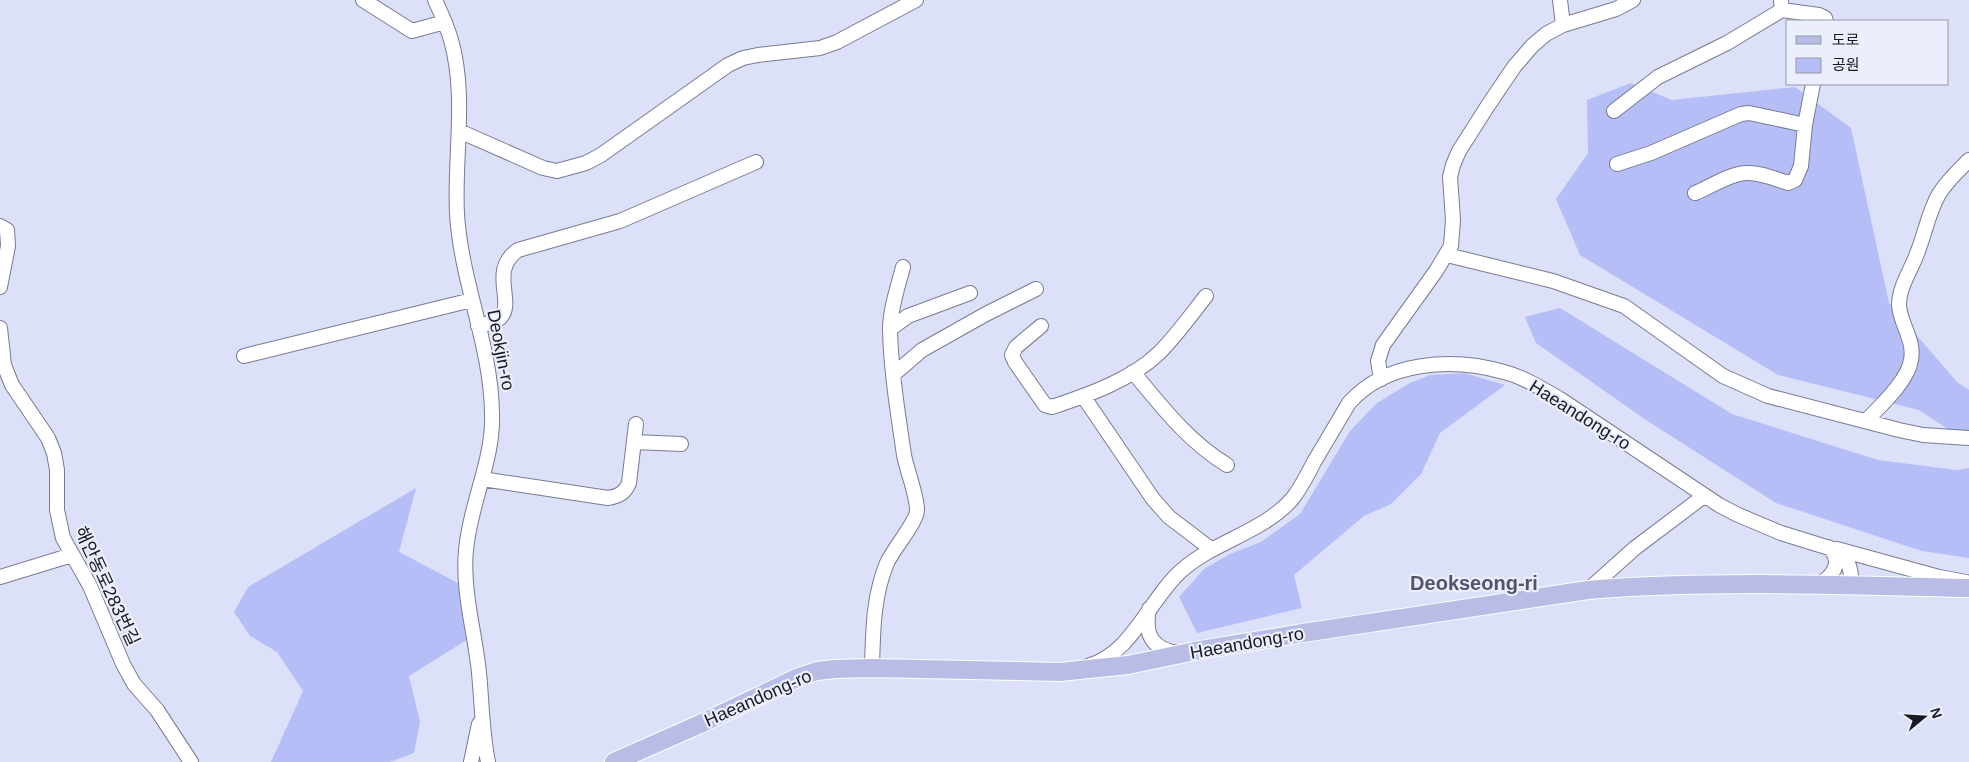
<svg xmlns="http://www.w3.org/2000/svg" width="1969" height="762" font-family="Helvetica,'Noto Sans KR',sans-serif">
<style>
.green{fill:#b6bef8}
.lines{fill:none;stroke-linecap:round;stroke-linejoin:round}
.minor-casing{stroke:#787b91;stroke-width:16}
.major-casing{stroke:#fff;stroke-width:20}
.minor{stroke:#fff;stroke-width:14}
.major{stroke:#b9bde5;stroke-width:18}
.labels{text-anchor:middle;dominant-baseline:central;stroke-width:4.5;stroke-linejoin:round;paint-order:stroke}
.street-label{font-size:18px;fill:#181921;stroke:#ebeefd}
.quarter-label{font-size:20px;font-weight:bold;fill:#52556a;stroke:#ebeefd}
</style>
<rect width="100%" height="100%" fill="#dce0f8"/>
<path class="green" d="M1631 83 1672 100 1795 87 1851 128 1889 303 1957 382 1969 390V443L1919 410 1778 375 1580 255 1556 199 1588 153 1587 100Z
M1560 308 1732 414 1878 460 1956 470 1969 468V558L1922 551 1776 503 1646 420 1536 343 1525 317Z
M1464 373 1505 385 1440 433 1421 474 1391 504 1364 516 1294 575 1302 608 1197 633 1179 597 1204 569 1230 554 1261 542 1300 514 1350 431 1377 403 1410 383 1430 375Z
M416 488 399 552 460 584 470 638 409 676 420 722 414 753 390 762H271L303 691 277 652 250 636 234 612 248 587Z"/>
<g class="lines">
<g class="minor-casing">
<path id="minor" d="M363 0 412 31 445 22
M435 0C441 13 447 26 451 40 467 96 454 156 457 214 461 281 491 345 492 413 494 460 470 503 466 550 462 591 475 632 479 673 482 703 482 733 488 762
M1560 0 1563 25
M1781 0 1782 10 1819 15 1825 18 1826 21
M1614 111 1658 77 1727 43 1782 10
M459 131 543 168 557 171 586 163 601 155 728 65 743 58 758 55 820 48 837 42 916 0
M1617 164 1651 153 1741 114 1749 113 1805 125
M1695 193C1710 187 1729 174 1746 173 1760 172 1775 179 1788 183L1795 180 1801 166 1805 125 1813 84
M0 226 7 230 8 246 0 287
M1447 255 1553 281 1624 306 1723 376 1768 396 1899 430 1923 435 1969 438
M478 326C486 324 494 323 500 318 516 302 488 271 518 250L620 221 756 162
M1041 326 1016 347 1012 355 1015 362 1045 405 1052 407C1088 395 1131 380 1159 353 1176 336 1191 315 1206 296
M0 328 4 365 12 385 48 438 54 453 57 470V510L63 538 90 586 123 664 134 684 157 710 191 762
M890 329 908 316 970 293
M244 356 472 300
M1133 372C1162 407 1188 441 1227 465
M894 374 922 350 986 314 1036 289
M1381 379 1378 361 1383 345 1436 271 1451 246 1453 220 1450 177 1453 165 1459 151 1487 107 1514 67 1532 46 1546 34 1563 25 1616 9 1633 0
M1083 396 1153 499 1169 517 1211 549
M1866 421C1880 406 1908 381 1911 360 1915 340 1900 324 1899 305 1899 286 1912 269 1918 251 1925 233 1929 211 1939 194 1947 181 1958 171 1969 160
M634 442 681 444
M482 479 608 498C619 496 625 493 629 483L636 424
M1837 549 1939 577 1966 582
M0 577 72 555
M1816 585C1832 579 1845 561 1828 547
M1588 590 1635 548 1704 496
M1149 609C1144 634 1152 650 1179 653
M1088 666C1133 653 1149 599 1182 570 1215 541 1264 532 1293 498 1301 487 1308 474 1314 462 1326 442 1337 423 1349 403 1386 361 1453 357 1504 372 1524 377 1542 389 1560 399L1719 505 1736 514 1781 533 1836 550C1849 559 1852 570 1851 585
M872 668C873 632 873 596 887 563 893 549 917 522 917 510 917 495 907 471 904 455 898 414 891 371 890 330 890 309 898 287 903 267
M471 762 479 724"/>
</g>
<g class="major-casing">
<path id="major" d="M614 762 698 725 799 677 817 671 835 669 872 668 1060 672 1128 665 1195 651 1303 633 1588 590C1714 580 1842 585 1969 588"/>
</g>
<use href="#minor" class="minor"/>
<use href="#major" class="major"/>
</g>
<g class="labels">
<g class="street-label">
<text transform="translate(501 350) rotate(79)">Deokjin-ro</text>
<text transform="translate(1580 415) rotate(32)">Haeandong-ro</text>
<text transform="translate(107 586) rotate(65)">해안동로283번길</text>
<text transform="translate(1247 643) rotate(-10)">Haeandong-ro</text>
<text transform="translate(758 698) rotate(-24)">Haeandong-ro</text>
</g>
<g class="quarter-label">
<text x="1474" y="583">Deokseong-ri</text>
</g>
</g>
<rect x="1786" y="20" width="162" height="65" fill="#ebeefd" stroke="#9799a5"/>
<rect x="1796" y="36" width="25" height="8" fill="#b9bde5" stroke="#9799a5"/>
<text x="1832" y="45" font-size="15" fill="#181921">도로</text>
<rect x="1796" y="58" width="25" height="15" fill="#b6bef8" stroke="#9799a5"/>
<text x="1832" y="70" font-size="15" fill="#181921">공원</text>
<g transform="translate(1924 717) rotate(72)" stroke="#ebeefd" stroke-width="4" paint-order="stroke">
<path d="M0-4L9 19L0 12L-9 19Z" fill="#181921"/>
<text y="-8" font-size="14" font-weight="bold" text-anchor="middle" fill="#181921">N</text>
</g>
</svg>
